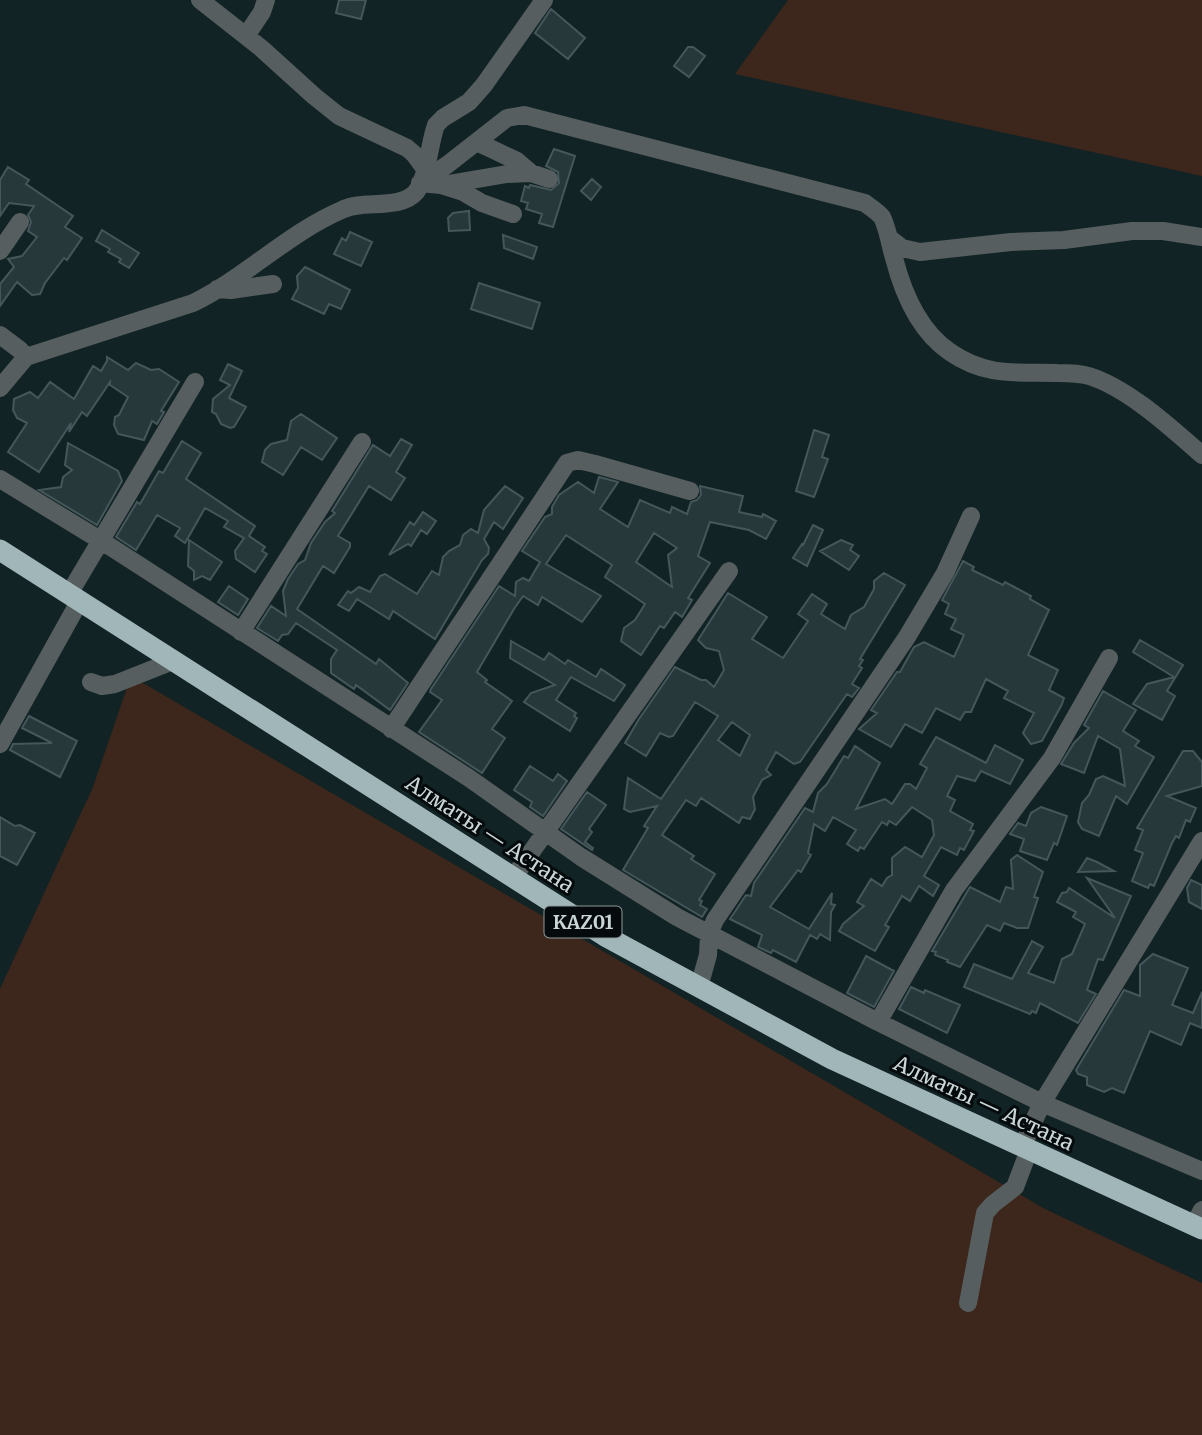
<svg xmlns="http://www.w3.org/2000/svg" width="1202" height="1435" font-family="Merriweather,serif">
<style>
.green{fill:#3d261b}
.building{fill:#26383a;stroke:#45575a;stroke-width:2;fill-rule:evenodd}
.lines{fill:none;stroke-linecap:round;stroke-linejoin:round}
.street{stroke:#565e5f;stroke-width:18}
.highway{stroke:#a1b6b9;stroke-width:21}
.labels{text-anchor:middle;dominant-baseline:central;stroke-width:6;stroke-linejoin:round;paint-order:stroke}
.shield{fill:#050b0c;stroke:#90999a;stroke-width:2}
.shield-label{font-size:19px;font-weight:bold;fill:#cbd6d7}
.street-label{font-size:21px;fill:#cbd6d7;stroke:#050b0c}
</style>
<rect width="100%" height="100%" fill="#122325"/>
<path class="green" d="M788 0H1202V176L735 74Z
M131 676 1045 1209 1202 1283V1435H0V989L93 787Z"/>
<path class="building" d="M339 0H366L361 19 336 13Z
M551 9 585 38 568 59 535 33Z
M688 47H693L705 56 689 77 674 66Z
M554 149 575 156 553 227 539 223 542 214 526 209 528 203 521 201 525 186 529 188 530 185 551 190 559 183 558 172 546 166Z
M8 167 29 180 26 184 73 216 65 227 82 238 67 260 64 258 45 283 40 294 32 295 17 282 0 306V284L14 267 8 259 22 256 37 237 28 231 31 222 28 215 34 206 9 203 0 216V180Z
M592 179 601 187 591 200 581 191Z
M469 211 470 230 449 231 448 218 453 213Z
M102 230 139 253 129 268 119 262 121 259 108 252 110 249 96 241Z
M350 232 372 242 361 266 334 254 342 238 346 241Z
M503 235 537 247 533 259 504 248Z
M305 267 350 290 341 309 329 304 324 314 292 299 298 288 297 276Z
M479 283 540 303 532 329 471 309Z
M107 357 128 370 136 363 151 370 159 369 179 382 161 411 164 412 157 424 152 421 144 440 118 434 114 425 115 417 119 415 128 397 110 385V382L87 416 82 412 69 432 71 423 39 472 8 452 27 423 17 418 13 410 14 399 30 392 38 398 50 382 74 399 93 366 101 371 107 361Z
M228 364 242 371 229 398 246 407 234 427 230 428 221 424 216 414 212 412 213 399 230 385 220 380Z
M301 414 337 438 322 460 301 447 283 475 262 462 265 450 271 444 287 440 291 421Z
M814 430 829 435 822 457 828 459 814 497 796 491Z
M401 439 412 445 396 472 405 478 391 500 369 486 338 536 350 543V547L334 573 323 566 297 609 376 664 379 659 408 683 390 710 356 685 354 689 331 673V659L337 650 296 623 288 634 282 635 278 641 257 628 271 606 286 616 283 591 288 579 298 564 305 560 311 543 325 522 335 513 332 511 373 445 390 456Z
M182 441 201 453 186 479 255 526 249 536 265 547 262 551 267 554 255 572 236 559 235 551 244 538 224 527 228 521 205 508 185 543 175 536 180 528 157 515 136 550 116 537 137 502 140 504 159 471 163 473Z
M68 443 118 471 122 481 97 525 39 490 61 487 63 477 72 470 65 465Z
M599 477 618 482 600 509 628 527 640 500 670 513 672 507 687 514 691 502 697 500 701 495 700 486 743 496 739 512 762 517 763 514 776 521 766 539 749 530 710 522 698 556 710 563 688 598 692 600 682 617 675 612 664 628 660 626 641 655 621 641 624 628 635 620 645 604 605 577 612 565 566 535 546 564 601 596 582 622 542 597 538 605 523 596 514 609 477 672 487 680 485 682 512 701 492 729 505 738 482 773 419 732 442 700 430 692 431 689 499 586 515 596 516 582 523 578 529 581 540 562 522 551 545 517 552 514V507L559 495 578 482 594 493ZM654 533 677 548 668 555 672 587 636 562Z
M505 486 523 498 503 529 494 522 484 539 489 548 488 554 482 560 435 639 393 611 389 619 357 599 349 611 338 605 348 591 351 593 359 587 370 592 380 576 385 574 417 594 432 571 439 575 443 557 449 551 460 545 463 535 471 529 478 533 484 510Z
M423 512 436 521 427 534 421 530 411 546 408 544 389 555 410 522 414 525Z
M813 525 823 530 807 566 793 558 802 544 803 545Z
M189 540 222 562 210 580 202 576 194 580V571L188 566Z
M841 540 853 545 850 550 859 556 849 570 820 551Z
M963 561 974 567 972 570 1003 585 1005 582 1031 596 1030 599 1049 610 1028 655 1058 670 1049 690 1064 698 1062 704 1042 741 1031 744 1023 733 1034 713 1004 698 1008 691 986 679 971 712H965L960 720 936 708 922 733 905 724 891 747 859 729 877 713 871 710 897 672H900L914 647 924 642 954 657 964 635 951 629 956 619 945 614 949 604 942 600Z
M884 573 905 585 860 659 863 660 859 666 862 668 852 684 859 688 852 697 847 694 800 762 794 764 776 752 766 770 771 775 762 780 753 797 755 809 750 819 742 817 739 823 701 798 696 806 686 800 662 835 694 856 691 859 715 874 699 900 702 901 700 905 707 909 702 917 623 870 648 828 644 826 657 806 630 812 624 809 628 778 661 799 718 716 695 702 673 736 669 737 660 733 646 756 625 743 639 719 675 667 701 680H706L714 687 724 670 719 651 706 648 698 640 728 593 767 617 752 639 783 658 808 621 798 614 812 594 827 604 821 614 845 629 851 615 864 607 874 589V581ZM732 722 750 735 740 756 718 740Z
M229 586 248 599 238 615 218 602Z
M1140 640 1183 665 1167 691 1175 696 1162 720 1133 704 1147 684 1174 677 1133 652Z
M511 641 544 660 549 653 565 664 568 660 596 677 601 669 625 685 614 701 571 677 556 700 576 713 574 716 577 718 570 731 524 702 531 693 555 685 510 658Z
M1103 691 1136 710 1123 731 1139 741 1135 746 1154 757 1127 804 1116 796 1099 836 1082 829 1078 822 1082 803 1089 795 1096 779 1103 776 1125 786 1120 749 1098 736 1084 773 1061 764 1074 743 1089 728 1084 725Z
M29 716 77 741 60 777 10 750 13 744 52 743 22 728Z
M936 737 986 763 995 745 1023 760 1010 784 981 771 975 781 957 776 947 796 955 800 950 811 973 824 970 830 974 831 964 850 960 848 957 855 941 847 924 876 939 885 933 896 919 886 910 901 902 896 885 925 889 927 875 951 839 931 843 924 864 906 857 902 871 879 882 886 887 878 892 875V858L905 847 922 857 934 835 932 820 912 807 896 825 889 821 887 825 882 822 864 849 860 847 858 851 847 844 856 830 833 817 825 831 814 824 808 853 811 855 801 872 798 870 770 907 809 929 832 893 831 904 835 905 831 912 830 940 820 934 817 939 810 935 796 962 773 950 771 953 758 947 762 935 730 919 746 895 751 896 754 883 805 808 813 812 818 793 827 784 844 756 848 758 855 746 880 763 856 809 885 799 892 804 905 784H910L916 789 927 768 920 764Z
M1183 751H1193L1202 762V786L1167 796 1196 808 1190 822 1186 820 1179 838 1176 836 1172 843 1154 886 1150 884 1148 888 1132 881 1143 853 1135 850 1143 830 1137 828Z
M530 766 553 781 558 774 567 781 543 816 530 807 532 802 514 790Z
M587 792 606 805 589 829 592 832 585 842 593 848 592 850 561 829Z
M1041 807 1067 816 1057 845 1054 843 1047 860 1020 851 1024 839 1010 834 1018 823 1026 826 1031 813Z
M0 817 15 826 20 825 35 833 17 865 0 856Z
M1017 855 1043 872 1034 897 1038 898 1028 928H1017L1004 923 1000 931 987 925 960 967 947 962 948 960 935 955 936 952 932 951 970 887 1000 902 1006 887 1013 889 1011 860Z
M1087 858 1097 862 1114 871 1078 872Z
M1087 878 1131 896 1103 960 1098 959 1087 990 1096 994 1078 1023 1040 1003 1036 1013 1032 1011 1030 1014 964 987 974 964 1012 979 1032 941 1043 947 1028 973 1054 983 1062 959 1072 954 1085 924 1073 917 1076 912 1057 902 1062 893 1067 892 1069 888 1115 918Z
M1191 880 1202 885V909L1189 902 1187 888Z
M1153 954 1188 968 1172 1005 1193 1013 1202 992V1028L1190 1023 1181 1045 1150 1031 1124 1093 1112 1088 1104 1092 1087 1085V1077L1078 1074 1076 1070 1124 990 1140 996V965Z
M866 956 894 971 874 1007 847 993Z
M911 987 924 993 925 990 960 1005 947 1033 899 1009Z"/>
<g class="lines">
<path class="street" d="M200 0 261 48 314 96 339 116 407 148 414 154 425 169
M246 36 262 12 266 0
M477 142 517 161 531 173 549 179
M420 183 447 165 507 118 524 115 865 203C870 207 878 212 882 217 888 229 890 245 894 258 903 293 919 331 950 352 986 377 1016 372 1057 373 1068 373 1079 373 1089 376 1128 388 1171 428 1202 455
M420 183 441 185 463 192 482 203 513 214
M448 184 507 174 531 173
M889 238 902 248 920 252 1011 242 1064 240 1132 231H1163L1202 237
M0 251 20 222
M217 289 231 290 273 284
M0 335 20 350 26 357
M0 388 26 357 193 303C245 278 289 232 344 209 363 200 401 210 416 192 428 176 429 144 436 125L443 118 469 102 484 85 544 0
M0 479 100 540 469 778 581 857 677 917 878 1022 1042 1103 1202 1171
M69 594 195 382
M241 632 362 442
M91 682 102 686 115 684 173 661
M391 729 567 463 578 460 595 464 690 491
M0 744 79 602
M513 878 729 571
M699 987 708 955 709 934 715 920 907 637 945 573 971 516
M878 1022 954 890 1052 758 1109 658
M1022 1147 1042 1103 1202 841
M1194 1225 1202 1210
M968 1303 985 1213 993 1204 1015 1187 1029 1150"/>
<path class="highway" d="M0 550 605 936 832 1059 1202 1229"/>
</g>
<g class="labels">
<rect class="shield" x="544.5" y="906.5" width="77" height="31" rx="5"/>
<g class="shield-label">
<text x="583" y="922">KАZ01</text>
</g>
<g class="street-label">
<text transform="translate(490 834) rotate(33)">Алматы — Астана</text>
<text transform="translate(984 1103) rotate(25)">Алматы — Астана</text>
</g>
</g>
</svg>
